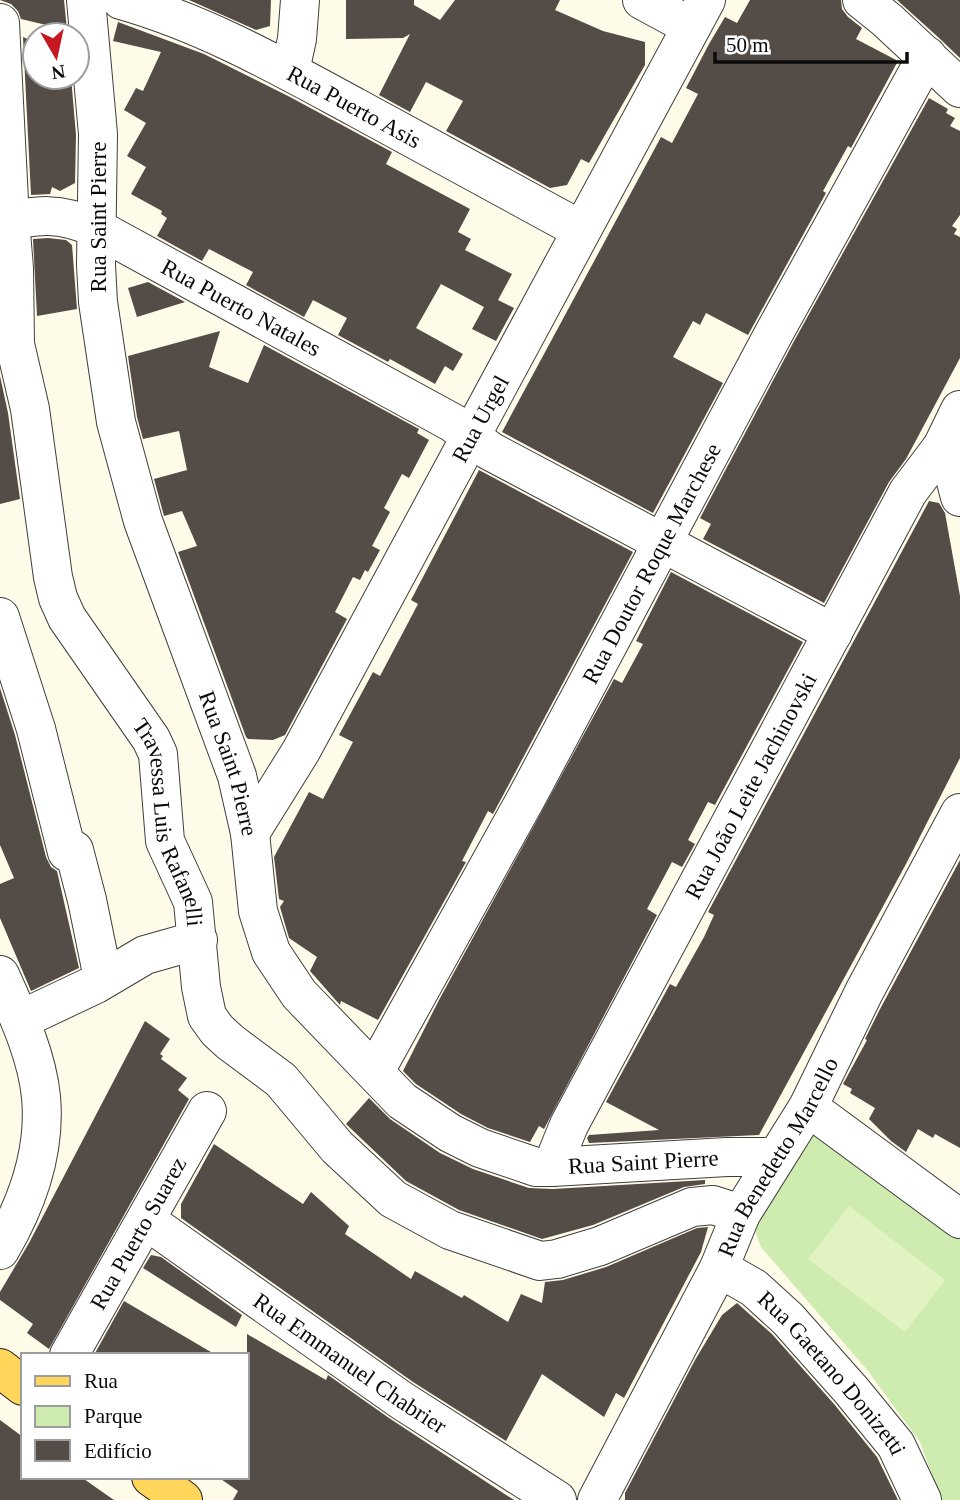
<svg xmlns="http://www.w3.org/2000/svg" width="960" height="1500" font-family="'Times New Roman',serif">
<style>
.park{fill:#cfecb0}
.pitch{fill:#e2f3c2}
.building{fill:#544c46}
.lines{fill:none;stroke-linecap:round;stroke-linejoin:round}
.minor-casing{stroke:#3e3e3e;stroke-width:40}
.major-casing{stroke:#1c1c1c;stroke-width:40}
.minor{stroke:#fff;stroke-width:38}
.major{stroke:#ffd659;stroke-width:38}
.labels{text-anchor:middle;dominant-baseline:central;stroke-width:7;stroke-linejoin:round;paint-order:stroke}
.street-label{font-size:23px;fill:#0b0b0b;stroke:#fff}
</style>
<rect width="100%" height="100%" fill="#fffbe9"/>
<path class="park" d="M804 1126 960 1230V1500H941L920 1442 868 1371 761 1247 754 1228Z"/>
<path class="pitch" d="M849 1206 945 1280 905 1332 808 1259Z"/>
<path class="building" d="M0 0H64L67 30 21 19 18 11 11 4Z
M189 0H271L270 26 256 30Z
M346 0H414V5L440 20 455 0H560L555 10 603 31 645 42V65L589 163 581 159 567 185 550 188 446 131 463 101 426 82 410 112 379 95 410 34 403 38 346 39Z
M750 0H841L842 9 848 17 862 28 856 39 898 61 851 148 848 146 823 191 826 193 748 335 706 313 700 325 693 321 673 357 723 383 653 513 502 432 661 137 672 143 698 94 686 88 709 44 725 17 737 23Z
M897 0H960V58L938 37Z
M118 22 204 54 290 97 392 152 386 164 470 209 458 232 471 239 465 250 512 274 498 300 514 308 496 341 472 329 484 307 441 284 416 328 463 354 453 371 445 366 435 384 390 359 388 362 338 335 347 318 313 300 304 317 246 285 253 272 209 249 202 261 157 236 167 218 161 214 162 211 131 194 146 167 127 156 146 123 124 110 136 88 143 91 161 52 113 41Z
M23 37 35 42V77H71L76 135 75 183 60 191 52 187 50 194 31 195Z
M929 98 948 109 946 113 955 118 950 126 960 131V215L952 226 957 229 954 234 960 237V358L906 459 889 482 824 603 703 539 711 524 700 518 793 343Z
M48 238 66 240 72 245 77 309 37 316 33 239Z
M148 282 185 302 137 317 128 288Z
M220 331 209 367 248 383 264 345 419 429 417 433 429 440 409 478 402 474 384 508 390 512 372 546 380 550 368 572 365 570 360 580 353 577 335 612 347 619 285 735 273 740 248 739 246 737 178 552 197 546 182 511 164 516 154 479 187 470 179 431 143 439 137 417 128 356Z
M0 376 8 413 20 499 0 504Z
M479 470 633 552 493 814 488 811 462 861 466 862 378 1020 341 1001 340 1005 310 971 317 957 289 938 280 907 284 901 279 899 274 857 309 792 323 799 353 742 339 735 373 672 380 676 418 604 411 600Z
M929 501 939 503 945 513 960 596V758L906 864 759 1135 589 1143 587 1138 589 1135 659 1130 606 1102 670 984 676 987 704 937 714 915 708 912Z
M671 572 803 642 715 805 708 802 688 840 695 844 682 867 672 862 647 909 657 915 544 1129 539 1126 530 1142 488 1128 461 1114 416 1084 403 1071 439 1000 614 679 622 683 643 644 636 641Z
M0 688 15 735 46 857 51 867 57 871 79 968 31 991 0 918V884L14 878 0 845Z
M960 860V1148L935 1134 933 1138 918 1129 906 1152 891 1141 869 1119 875 1108 850 1093 852 1089 843 1084 867 1040 865 1039 879 1011Z
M145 1021 170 1039 160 1054 163 1056 161 1059 187 1078 178 1090 189 1099 49 1349 27 1333 33 1324 0 1300V1292L29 1243Z
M369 1098 390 1119 440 1153 473 1169 529 1188 553 1189 705 1180V1184L684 1187 593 1225 542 1239 459 1210 406 1181 346 1124Z
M214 1144 303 1204 311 1192 349 1226 345 1234 411 1279 415 1271 462 1298 464 1295 508 1322 521 1294 542 1303 545 1282 563 1280 606 1267 697 1228 708 1227 701 1252 624 1398 616 1393 604 1417 542 1374 506 1441 413 1382 181 1218V1204Z
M151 1255 161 1257 242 1315 236 1327 143 1268Z
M124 1301 216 1355H94Z
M737 1303 772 1334 834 1404 877 1457 898 1500H625V1493L695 1360 722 1315Z
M247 1334 326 1380 328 1375 389 1418 514 1500H233L238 1491 218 1477H247Z
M0 1420 23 1437V1477H81L114 1500H0Z"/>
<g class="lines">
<g class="minor-casing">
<g id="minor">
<path id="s1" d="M86 0 98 134 96 265 98 302 116 422 143 521 237 776 250 833 258 911 271 952 299 994 402 1101 450 1133 480 1148 536 1167H552L727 1157H776"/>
<path id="s2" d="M121 0C206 24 281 67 357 108 432 149 507 189 581 230"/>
<path d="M642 0 690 26"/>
<path d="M862 0 887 20 960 88"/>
<path id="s3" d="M0 23 10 221 14 268 15 344 30 409 53 577 58 598 67 618 151 739 158 754 165 841 193 902 201 987 207 1016 217 1030 230 1042 281 1080 337 1147 393 1199 450 1230 540 1261 557 1259 600 1246 692 1207 713 1205 741 1214"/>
<path d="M290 71 297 39 300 0"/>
<path id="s4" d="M0 223C38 214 59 212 96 228L453 423 490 451 833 633"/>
<path d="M942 447 954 474 960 497"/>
<path d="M0 617 36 729 67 852 74 850 87 900 103 978"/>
<path id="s5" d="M250 833 301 751 706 0"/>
<path d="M0 975C17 1013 37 1055 41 1097 46 1151 27 1204 0 1250"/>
<path d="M20 1020 96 984 145 955 198 940"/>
<path id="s6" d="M375 1071 528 795 774 333 927 56"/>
<path d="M808 1107 960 1219"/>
<path id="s7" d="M552 1167 569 1125 908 492 942 447 960 410"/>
<path id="s8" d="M147 1221 401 1400 557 1500"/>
<path id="s9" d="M719 1268 754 1288 788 1319 851 1390 896 1445 922 1500"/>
<path id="s10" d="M69 1355 207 1111"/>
<path id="s11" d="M597 1500 719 1268 741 1214 808 1107 864 992 960 813"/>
</g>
</g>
<g class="major-casing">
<path id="major" d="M0 1368 23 1386
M151 1477 183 1500"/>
</g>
<use href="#minor" class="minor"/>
<use href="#major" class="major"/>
</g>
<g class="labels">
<g class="street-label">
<text stroke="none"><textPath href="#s2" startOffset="257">Rua Puerto Asis</textPath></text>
<text transform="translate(98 217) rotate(-90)">Rua Saint Pierre</text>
<text stroke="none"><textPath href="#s4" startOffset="264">Rua Puerto Natales</textPath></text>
<text stroke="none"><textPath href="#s5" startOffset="474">Rua Urgel</textPath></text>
<text stroke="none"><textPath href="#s6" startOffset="578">Rua Doutor Roque Marchese</textPath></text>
<text stroke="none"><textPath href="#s1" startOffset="784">Rua Saint Pierre</textPath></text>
<text stroke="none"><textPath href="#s7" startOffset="430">Rua João Leite Jachinovski</textPath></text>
<text stroke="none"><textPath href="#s3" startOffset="835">Travessa Luis Rafanelli</textPath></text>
<text stroke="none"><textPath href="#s11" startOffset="388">Rua Benedetto Marcello</textPath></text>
<text stroke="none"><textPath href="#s1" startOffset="1435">Rua Saint Pierre</textPath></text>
<text stroke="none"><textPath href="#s10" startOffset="140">Rua Puerto Suarez</textPath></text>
<text stroke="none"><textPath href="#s8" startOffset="248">Rua Emmanuel Chabrier</textPath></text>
<text stroke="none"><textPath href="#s9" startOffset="156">Rua Gaetano Donizetti</textPath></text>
</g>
</g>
<rect x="21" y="1353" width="228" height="126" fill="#ffffff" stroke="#9d9d9d" stroke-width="2"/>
<rect x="35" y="1376" width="35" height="10" fill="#ffd659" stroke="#9d9d9d" stroke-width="2"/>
<text x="84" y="1388" font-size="21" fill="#0b0b0b">Rua</text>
<rect x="35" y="1406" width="35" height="21" fill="#cfecb0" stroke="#9d9d9d" stroke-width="2"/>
<text x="84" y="1423" font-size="21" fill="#0b0b0b">Parque</text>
<rect x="35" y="1440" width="35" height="21" fill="#544c46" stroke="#9d9d9d" stroke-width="2"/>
<text x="84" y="1458" font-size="21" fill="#0b0b0b">Edifício</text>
<g transform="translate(56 56) rotate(171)"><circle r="33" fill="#ffffff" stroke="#9d9d9d" stroke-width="2"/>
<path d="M0-5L12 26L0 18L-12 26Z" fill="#c61822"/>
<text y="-10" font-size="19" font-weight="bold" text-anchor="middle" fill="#0b0b0b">N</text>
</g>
<path d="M715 52v10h192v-10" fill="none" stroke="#0b0b0b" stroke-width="3.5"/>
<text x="726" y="52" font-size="21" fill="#0b0b0b" stroke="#ffffff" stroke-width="5" paint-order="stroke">50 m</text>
</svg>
